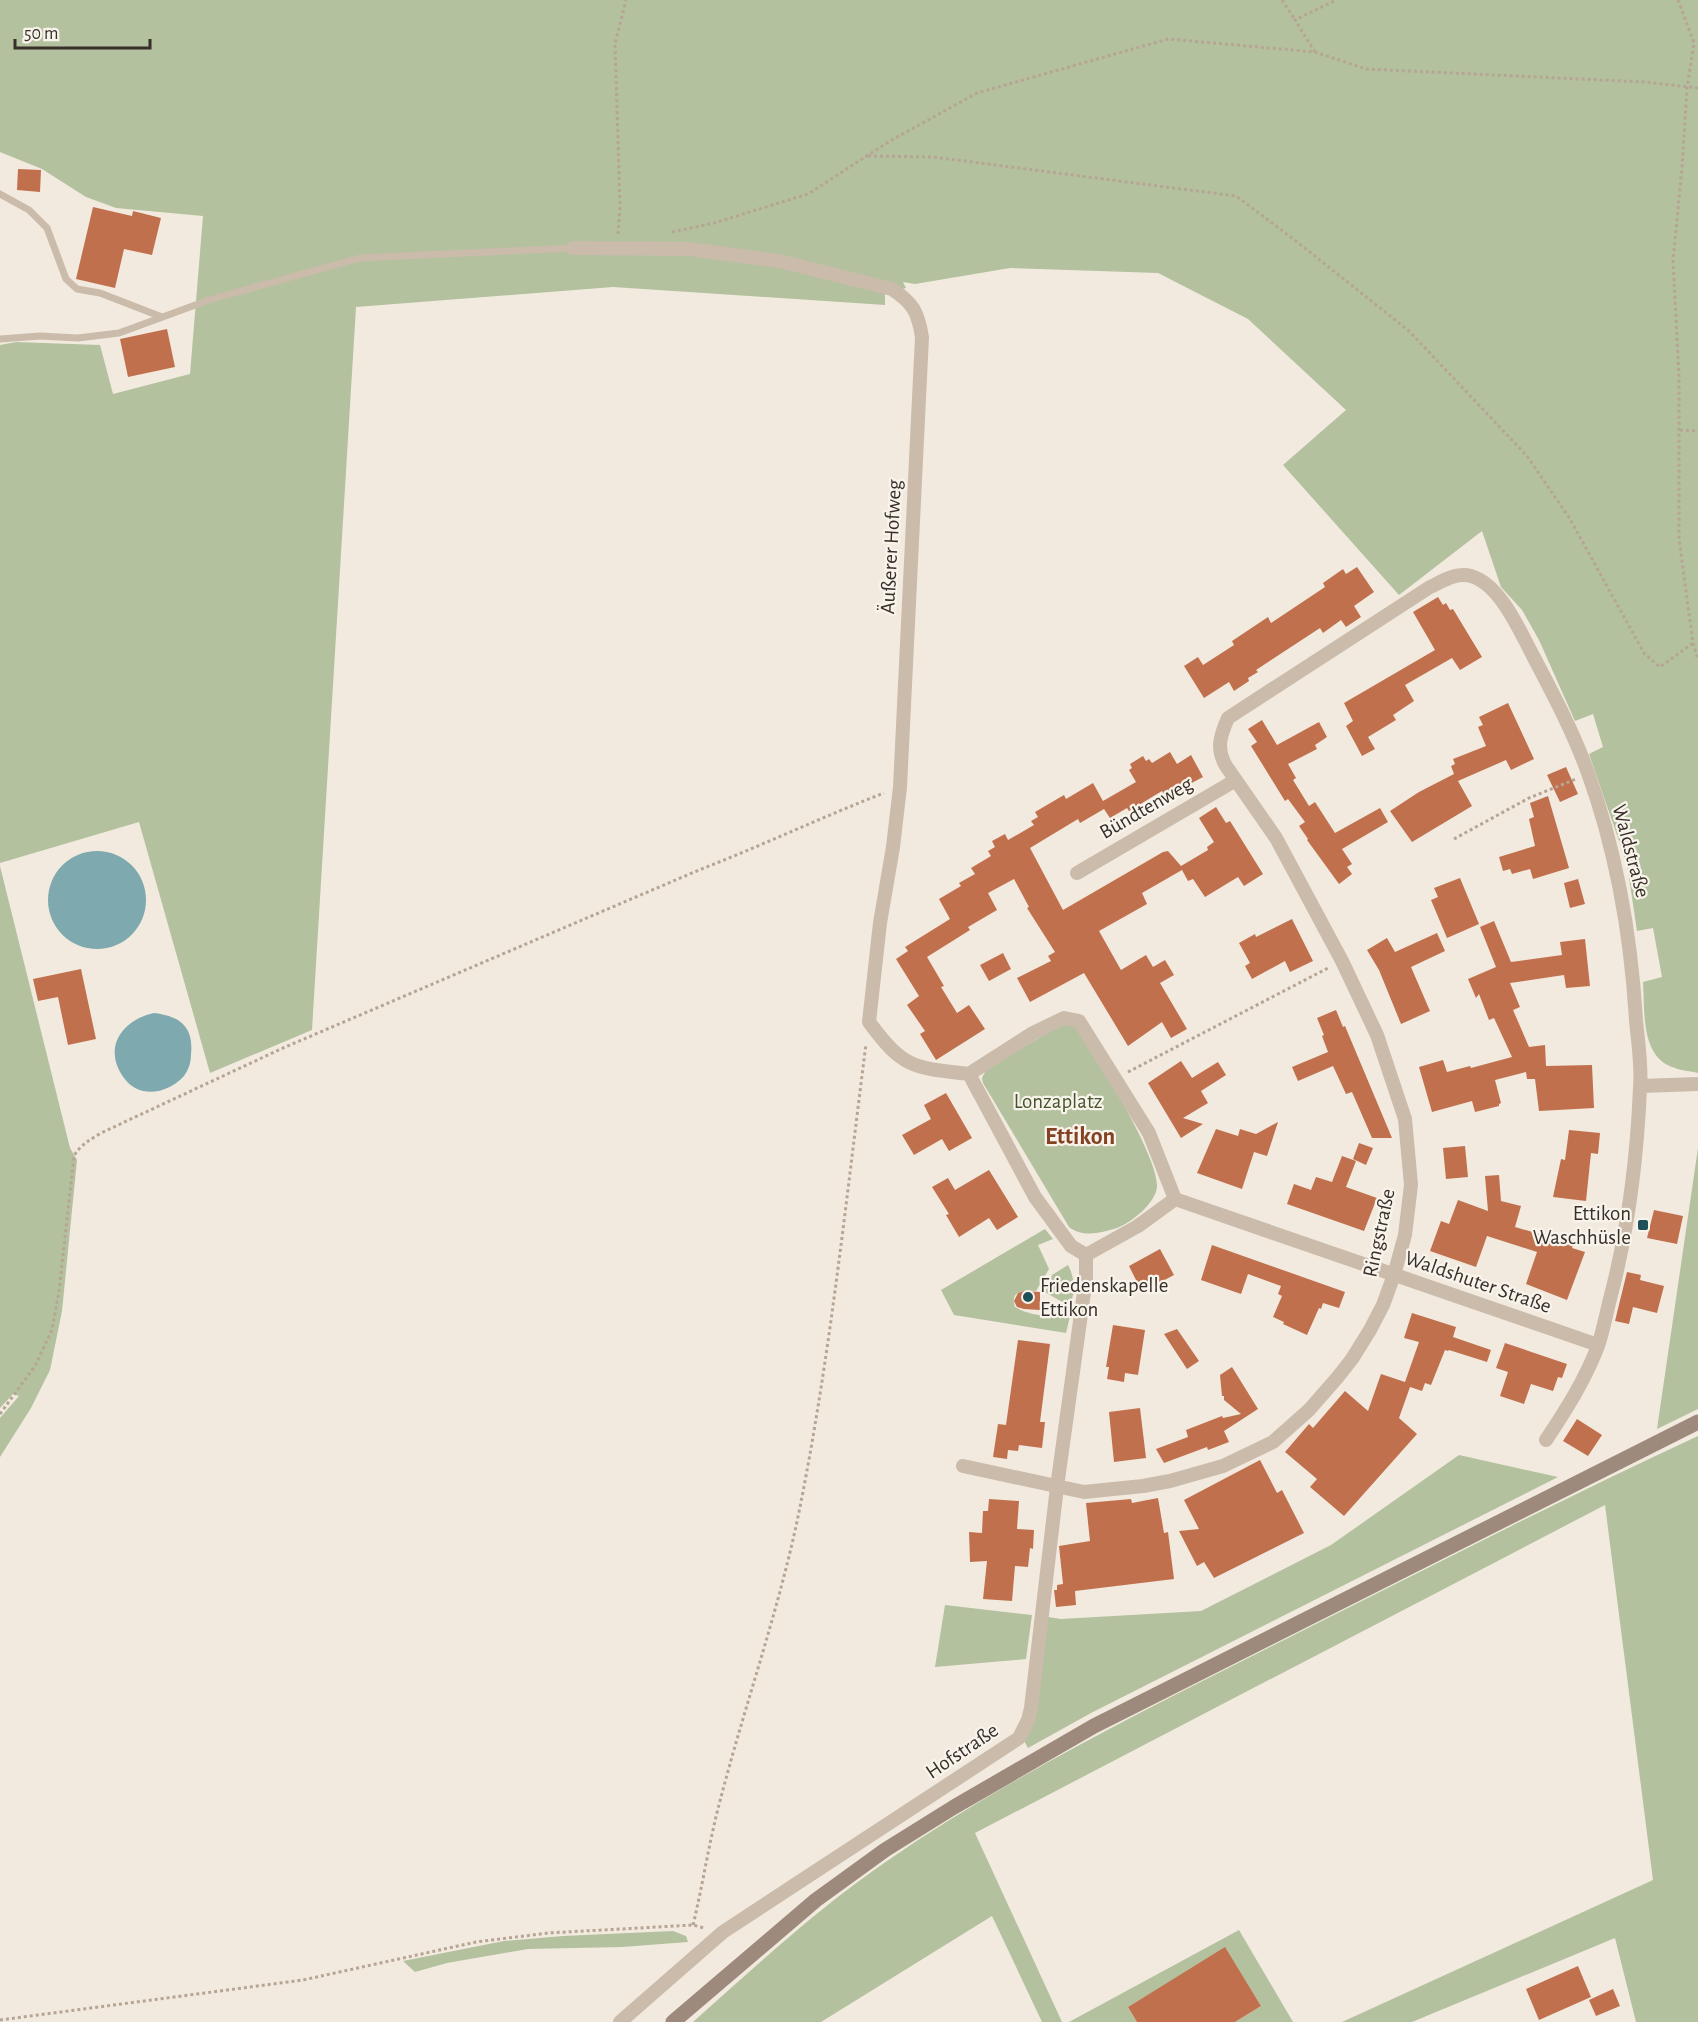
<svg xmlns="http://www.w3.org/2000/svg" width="1698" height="2022" font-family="'Alegreya Sans',sans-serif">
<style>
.green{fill:#b3c19f}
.water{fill:#7ea9ae}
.building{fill:#c1704d}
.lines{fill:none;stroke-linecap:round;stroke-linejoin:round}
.path{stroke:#b6a595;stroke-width:3;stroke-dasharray:3 3;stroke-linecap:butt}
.lane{stroke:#cabbaa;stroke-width:7}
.street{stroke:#cabbaa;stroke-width:14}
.secondary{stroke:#9d8a7c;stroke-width:15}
.poi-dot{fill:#205158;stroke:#f9f4eb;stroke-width:2}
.labels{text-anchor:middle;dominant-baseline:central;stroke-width:4.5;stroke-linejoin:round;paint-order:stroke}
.street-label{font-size:21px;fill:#382f2a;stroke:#f9f4eb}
.park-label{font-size:21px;fill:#44552e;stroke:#f9f4eb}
.poi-label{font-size:21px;fill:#382f2a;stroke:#f9f4eb;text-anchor:end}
.quarter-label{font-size:24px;font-weight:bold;fill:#844225;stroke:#f9f4eb}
</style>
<rect width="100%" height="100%" fill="#f2eade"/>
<path class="green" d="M0 0H1698V1073C1690 1071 1682 1071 1675 1068 1640 1058 1645 1011 1643 982L1662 977 1653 928 1637 931 1627 864 1589 754 1603 747 1593 714 1575 721 1539 640 1522 610 1501 587 1482 531 1399 595 1283 465 1346 410 1248 319 1158 273 1010 268 915 284 903 282 906 288 885 292V305L613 287 356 307 312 1030 210 1073 139 822 0 863V345L16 342 100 345 113 394 190 374 203 216 116 208 86 197 42 169 0 152Z
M0 866 70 1148 77 1160 62 1311 50 1370 31 1408 0 1457V1418L19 1396 13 1394 0 1408Z
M1061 1025H1073L1081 1031C1098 1061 1159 1157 1157 1187 1155 1204 1132 1222 1117 1228 1101 1233 1083 1238 1069 1227L983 1083 982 1078 987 1068Z
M1698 1148V1409L1657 1429Z
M1045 1229 1053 1239 1038 1245 1049 1269 1036 1291C1025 1290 1009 1290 1015 1307 1028 1315 1049 1319 1063 1311L1068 1312 1070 1316 1066 1333 954 1315 941 1290Z
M1068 1265C1074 1276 1077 1294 1069 1304L1064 1303 1045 1292 1052 1275Z
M1698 1436V2022H1636L1615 1938 1412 2022H1342L1653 1880 1605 1505 975 1833 1062 2022H1042L992 1916 821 2022H693C756 1966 818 1908 887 1861 1012 1775 1147 1709 1282 1641 1420 1572 1558 1501 1698 1436Z
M1459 1455 1558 1477 1091 1713 1028 1748 1023 1739 1048 1617 1061 1619 1201 1611 1331 1545Z
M945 1605 1032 1615 1026 1659 935 1667Z
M1239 1930 1293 2022H1235L1261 2006 1225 1948 1128 2007 1137 2022H1069Z
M673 1931 686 1936 688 1942 622 1947 528 1949 447 1963 415 1972 403 1961 504 1941 563 1936Z"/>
<path class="water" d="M48 900a49 49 0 1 1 98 0a49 49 0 1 1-98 0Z
M154 1013C179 1016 194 1026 191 1054 191 1062 189 1069 184 1076 168 1094 139 1099 124 1078 102 1048 122 1020 154 1013Z"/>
<path class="building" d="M18 169 41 170 40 192 17 190Z
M93 207 132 216 133 211 161 218 152 255 124 249 115 288 76 279Z
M167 329 175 367 128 377 120 339Z
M1357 567 1374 592 1354 606 1361 617 1346 627 1341 620 1323 633 1320 628 1256 670 1258 672 1248 678 1249 681 1234 691 1229 682 1204 698 1184 666 1198 657 1203 665 1234 645 1232 641 1268 617 1271 623 1325 587 1323 583 1343 569 1346 574Z
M1438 597 1443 605 1446 603 1450 610 1453 609 1482 657 1460 670 1452 658 1405 685 1414 701 1393 715 1396 720 1368 737 1375 749 1362 756 1346 726 1353 721 1344 703 1435 650 1413 612Z
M1508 703 1534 759 1511 770 1506 760 1458 781 1472 806 1412 842 1390 811 1419 792 1454 774 1451 766 1455 764 1453 759 1486 746 1478 727 1483 725 1479 717Z
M1262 720 1277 745 1319 722 1327 737 1315 745 1317 749 1288 764 1296 778 1293 780 1309 806 1315 802 1335 833 1380 808 1388 822 1342 849 1352 864 1347 867 1352 874 1339 884 1307 840 1308 839 1299 826 1305 822 1288 799 1285 801 1251 746 1257 742 1248 729Z
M1170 752 1177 764 1191 755 1203 777 1165 797 1162 791 1129 811 1127 808 1110 818 1104 809 1080 823 1078 819 1030 848 1063 910 1163 852 1168 851 1181 866 1208 850 1207 847 1214 842 1199 818 1216 807 1226 823 1230 821 1263 874 1244 886 1238 877 1205 897 1193 879 1188 881 1182 870 1142 893 1147 904 1099 931 1121 970 1146 955 1153 967 1165 960 1174 975 1160 983 1187 1029 1171 1038 1162 1022 1128 1046 1084 973 1030 1002 1017 978 1051 961 1048 956 1055 952 1027 908 1029 907 1014 879 988 893 997 910 968 927 970 930 927 957 944 986 941 987 957 1013 969 1005 985 1029 936 1060 920 1034 925 1031 907 1005 919 996 896 959 908 951 905 947 950 919 939 899 961 886 959 883 975 874 971 868 991 856 988 851 995 847 992 841 1005 834 1008 840 1034 825 1031 821 1038 817 1035 812 1064 795 1066 799 1093 783 1103 801 1136 782 1129 770 1132 768 1130 764 1143 756 1146 761 1149 759 1152 763Z
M1566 767 1578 794 1560 802 1547 775Z
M1548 796 1569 868 1533 879 1530 869 1512 874 1510 869 1503 871 1499 857 1535 846 1529 819 1534 817 1530 803Z
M1460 878 1479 924 1447 938 1431 900 1438 897 1434 888Z
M1578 879 1585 904 1570 908 1564 883Z
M1292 919 1313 961 1290 972 1285 961 1252 979 1245 966 1250 963 1239 943 1255 934 1256 937Z
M1494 921 1511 962 1562 955 1560 942 1585 939 1590 986 1566 988 1564 975 1510 983 1520 1007 1513 1010 1529 1047 1545 1045 1546 1066 1592 1065 1594 1108 1539 1111 1535 1079H1527L1526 1072 1495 1080 1501 1103 1499 1104V1106L1475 1112 1472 1101 1432 1112 1419 1067 1443 1060 1447 1072 1470 1066 1471 1068 1512 1057 1494 1018 1489 1020 1479 994 1476 998 1468 979 1496 967 1480 927Z
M1437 933 1445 951 1411 967 1430 1011 1401 1024 1379 970 1367 950 1387 938 1395 952Z
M1003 953 1011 969 989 981 980 965Z
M81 969 96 1039 68 1045 58 997 38 1001 33 979Z
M1336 1010 1343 1027 1345 1026 1392 1138H1372L1352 1092 1346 1094 1333 1066 1298 1081 1292 1067 1328 1052 1322 1036 1324 1035 1317 1018Z
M1181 1061 1192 1078 1218 1062 1226 1075 1201 1091 1208 1103 1183 1118 1203 1124 1181 1138 1148 1083Z
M946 1093 972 1138 949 1151 942 1139 914 1155 902 1135 931 1119 924 1105Z
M1278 1122 1267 1156 1254 1152 1242 1189 1197 1173 1216 1129 1238 1136 1240 1129 1256 1134Z
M1569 1130 1600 1133 1598 1154 1591 1153 1586 1201 1553 1197 1561 1159 1565 1160Z
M1359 1143 1373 1148 1366 1165 1353 1159Z
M1465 1146 1468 1177 1446 1179 1443 1148Z
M1342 1156 1356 1161 1346 1187 1377 1198 1364 1231 1287 1204 1294 1184 1311 1190 1316 1177 1332 1182Z
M989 1170 1018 1217 997 1230 989 1218 959 1237 946 1215 949 1214 932 1187 948 1178 955 1190Z
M1499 1175 1501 1201 1521 1206 1515 1227 1553 1238 1555 1235 1575 1241 1572 1248 1585 1252 1567 1300 1526 1284 1537 1252 1487 1236 1476 1267 1430 1251 1441 1221 1449 1224 1458 1200 1488 1211 1485 1176Z
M1654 1210 1683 1216 1677 1244 1647 1238Z
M1212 1245 1345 1292 1339 1308 1323 1303 1321 1309 1319 1308 1307 1335 1283 1324 1284 1322 1273 1317 1282 1296 1278 1294 1281 1286 1248 1274 1241 1294 1201 1280Z
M1160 1249 1174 1275 1142 1292 1129 1266Z
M1627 1272 1641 1275 1640 1280 1664 1286 1657 1313 1633 1307 1629 1324 1615 1321Z
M1024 1291 1040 1292V1310L1024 1309 1017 1307 1014 1301 1018 1293Z
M1412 1313 1456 1327 1453 1337 1491 1350 1487 1362 1449 1350 1448 1351 1445 1350 1431 1385 1425 1383 1422 1391 1410 1387 1399 1418 1417 1434 1344 1516 1310 1487 1317 1479 1285 1452 1309 1424 1313 1428 1345 1391 1368 1411 1381 1374 1405 1382 1419 1342 1404 1338Z
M1113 1325 1145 1330 1138 1375 1125 1373 1124 1382 1107 1379 1109 1367H1106Z
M1177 1329 1199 1361 1187 1369 1164 1334Z
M1018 1340 1050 1344 1040 1422H1045L1042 1448 1019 1445 1018 1451 1008 1450 1007 1459 993 1457 998 1424 1006 1425Z
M1505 1343 1567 1364 1562 1378 1558 1377 1553 1391 1531 1384 1524 1404 1500 1396 1508 1372 1496 1368Z
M1232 1367 1258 1409 1224 1431 1229 1442 1208 1450 1207 1447 1164 1463 1156 1449 1188 1437 1186 1430 1222 1416 1223 1418 1241 1414 1224 1400V1396H1222L1220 1375Z
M1140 1408 1146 1458 1114 1462 1109 1412Z
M1577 1419 1602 1435 1588 1456 1563 1441Z
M1260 1460 1277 1493 1282 1490 1304 1533 1214 1578 1204 1562 1197 1566 1179 1531 1199 1529 1184 1500Z
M1158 1498 1164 1533 1168 1532 1174 1579 1075 1591 1076 1605 1056 1607 1054 1590H1057V1585L1063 1584 1059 1546 1090 1541 1086 1503 1131 1499 1132 1503Z
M989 1499 1019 1501 1017 1529 1034 1530 1033 1549 1030 1548 1028 1567 1015 1566 1012 1601 983 1599 987 1561 970 1562 969 1532 982 1533 983 1511H988Z
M1225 1947 1261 2006 1235 2022H1137L1128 2007Z
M1578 1966 1591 1997 1539 2020 1526 1989Z
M1613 1989 1620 2006 1596 2016 1589 2000Z"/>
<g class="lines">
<path class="path" d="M1282 0 1295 20
M1678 0 1694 43 1687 88 1682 168 1673 261 1679 376V539L1693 643 1698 660
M1315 52 1295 20 1336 0
M868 156 933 157 1236 196 1296 241 1409 331 1527 456 1570 519 1644 653 1660 667 1693 643
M672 232 714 223 808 194 890 141 977 93 1168 39 1315 52 1366 69 1645 82 1698 88
M618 234 620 206 615 44 626 0
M1680 430 1698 431
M1454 839 1529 798 1576 779
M1128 1072 1330 967
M0 1414 35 1366 52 1330 59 1291 74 1156C80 1145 90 1140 101 1133L283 1048 699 870C761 846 822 817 884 793
M693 1925C703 1884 709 1842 720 1801 745 1704 779 1610 799 1512 830 1358 846 1200 866 1044
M0 2020 303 1980 476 1942 548 1933 693 1925 704 1928"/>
<path class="lane" d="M0 194 29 210 47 228 66 279 77 289 100 293 162 317
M0 339 40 336 78 338 119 333 209 300 360 258 573 248"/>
<path class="street" d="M573 248 689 249 779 261 892 289C913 303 918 312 922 337L900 787 893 847 880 923 869 1022C903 1068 913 1068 969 1074
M1077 873 1236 780
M969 1074 1033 1033 1064 1018 1079 1021 1149 1133 1175 1199
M969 1074 1035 1197 1071 1246 1086 1255
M1641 1086 1698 1084
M1175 1199 1598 1345
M1086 1255 1138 1226 1175 1199
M963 1466 1084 1492 1143 1486 1170 1481 1223 1466 1273 1442 1309 1410 1337 1378 1352 1359 1370 1330 1383 1305 1394 1275 1405 1235 1411 1185 1405 1119 1377 1035 1342 961 1276 838 1226 766C1216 749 1220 736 1228 718L1430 587C1443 581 1456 572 1471 576 1499 584 1518 627 1530 650 1551 690 1573 731 1588 773 1617 853 1631 936 1636 1020 1638 1043 1642 1066 1640 1088 1637 1159 1628 1231 1610 1299 1606 1315 1603 1331 1598 1346 1585 1380 1566 1410 1546 1440
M620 2022 723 1932 1019 1738 1028 1720 1031 1708 1057 1487 1086 1278V1255"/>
<path class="secondary" d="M673 2022 816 1900 885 1850 954 1807 1094 1726 1698 1422"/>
</g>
<g class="poi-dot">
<rect x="1637" y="1219" width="12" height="12" rx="3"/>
<circle cx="1028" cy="1297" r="6"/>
</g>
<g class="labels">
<g class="street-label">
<text transform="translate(891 547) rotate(-87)">Äußerer Hofweg</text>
<text transform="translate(1146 808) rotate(-30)">Bündtenweg</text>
<text transform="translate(1631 851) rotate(75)">Waldstraße</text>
<text transform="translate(1379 1233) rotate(-78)">Ringstraße</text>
<text transform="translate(1478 1282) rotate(19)">Waldshuter Straße</text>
<text transform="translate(962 1751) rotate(-34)">Hofstraße</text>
</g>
<g class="park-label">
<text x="1058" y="1101">Lonzaplatz</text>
</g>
<g class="poi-label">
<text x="1631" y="1213">Ettikon<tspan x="1631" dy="24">Waschhüsle</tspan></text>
<text x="1040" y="1285" text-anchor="start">Friedenskapelle<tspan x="1040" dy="24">Ettikon</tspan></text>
</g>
<g class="quarter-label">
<text x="1080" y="1137">Ettikon</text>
</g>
</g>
<path d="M15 39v9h135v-9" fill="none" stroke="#382f2a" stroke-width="3"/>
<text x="24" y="39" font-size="18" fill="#382f2a" stroke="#f9f4eb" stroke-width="4.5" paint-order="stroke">50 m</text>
</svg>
